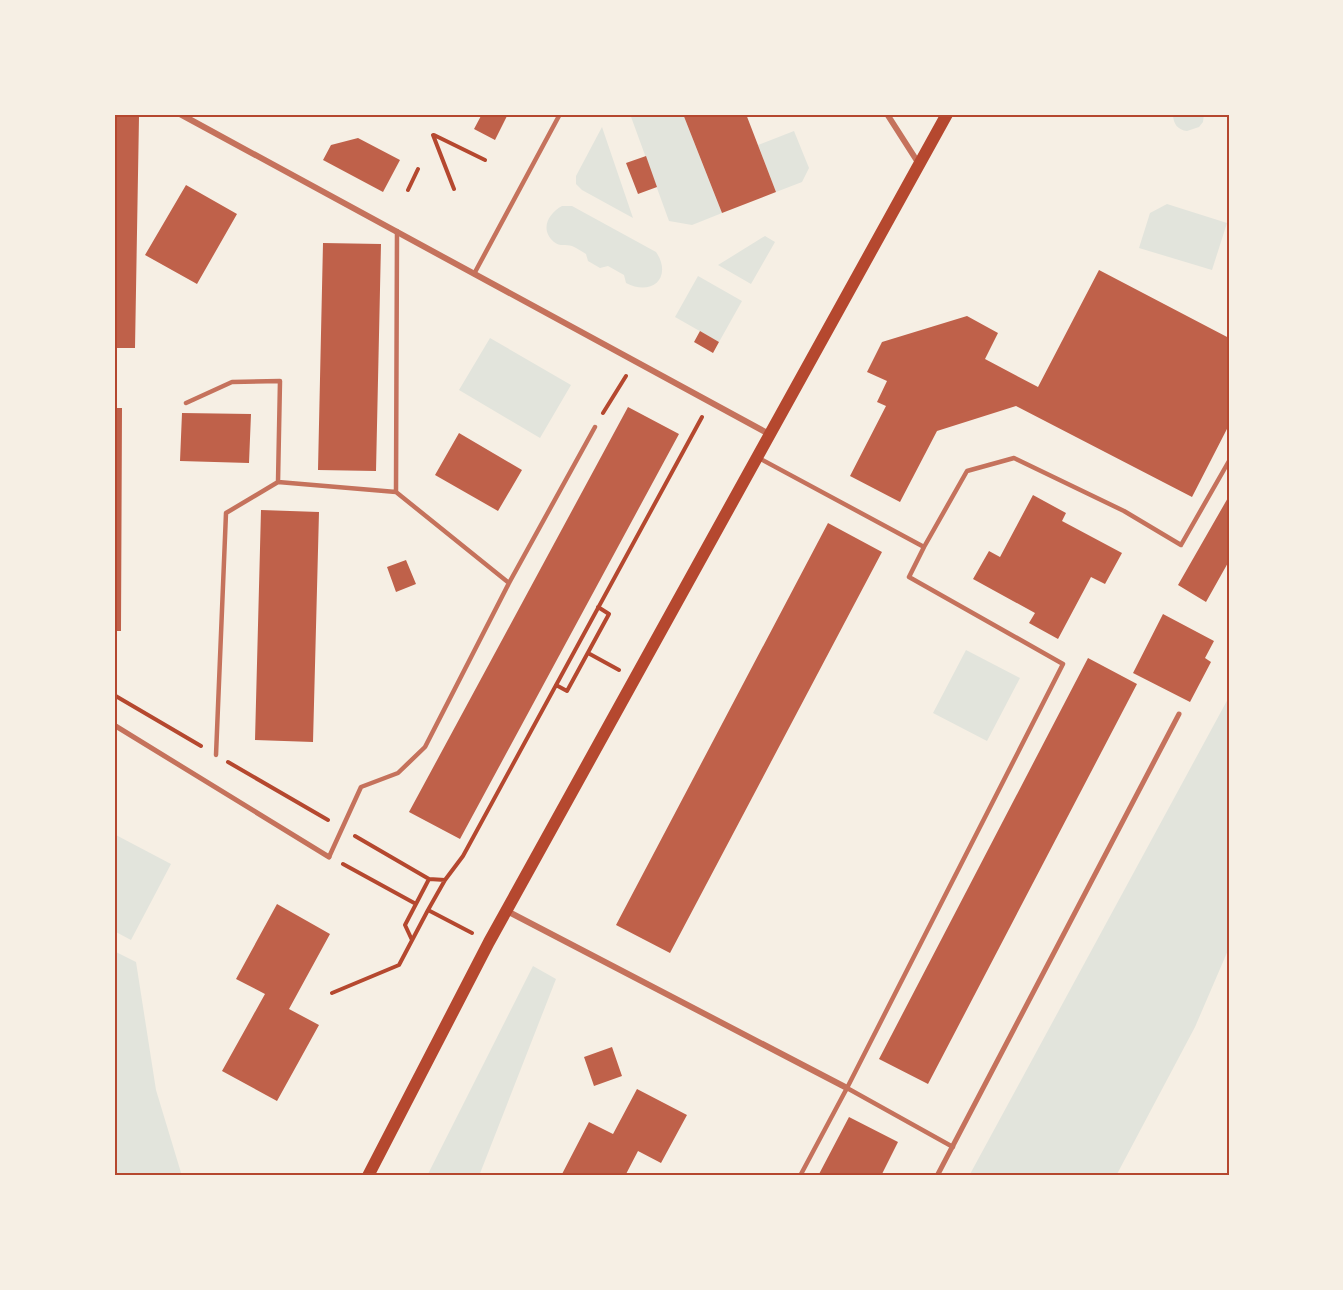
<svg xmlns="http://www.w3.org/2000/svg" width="1343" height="1290" font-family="Mulish,sans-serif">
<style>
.green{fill:#e2e4dc}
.building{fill:#bf614a}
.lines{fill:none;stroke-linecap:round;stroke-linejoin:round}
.path{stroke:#b5482f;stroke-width:4}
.service{stroke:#c5725c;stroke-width:4.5}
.pedestrian{stroke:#c5725c;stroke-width:5}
.minor{stroke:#c5725c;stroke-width:6}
.secondary{stroke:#b5482f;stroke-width:12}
.neatline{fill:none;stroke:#b5482f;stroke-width:2}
</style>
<rect width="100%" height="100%" fill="#f6efe4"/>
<path class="green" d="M630 114H683L722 213 692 225 669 221Z
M1173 114H1204L1203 122 1199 127 1187 131C1178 130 1173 124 1173 114Z
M602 127 633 218 582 190 576 184V176Z
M794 131 809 168 802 182 776 192 758 145Z
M1167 204 1227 223 1212 270 1139 248 1150 213Z
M562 206H572L656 252C673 277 652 297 626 283L624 275 608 266 600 268 588 261 586 254C581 251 577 248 572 246 566 244 560 247 554 242 539 229 549 213 562 206Z
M765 236 775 242 751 284 718 265Z
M698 276 742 301 719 342 675 317Z
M490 338 571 385 540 438 459 390Z
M966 650 1020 678 987 741 933 713Z
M1229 697V948L1195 1027 1116 1176H969Z
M114 834 171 864 131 940 114 931Z
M114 951 136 962 156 1090 182 1176H114Z
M533 966 556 979 479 1176H427Z"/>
<path class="building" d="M482 114H508L495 140 474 129Z
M683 114H746L776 192 722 213Z
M114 117H139L135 348H114Z
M358 138 400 160 383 192 323 160 331 145Z
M646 156 657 187 638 194 626 163Z
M186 185 237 214 197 284 145 255Z
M323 243 381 244 376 471 318 470Z
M1099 270 1229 338V425L1192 497 1016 406 937 431 900 502 850 476 886 406 877 402 887 381 867 372 882 342 967 316 998 333 985 359 1038 387Z
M700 331 719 342 713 353 694 342Z
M628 407 679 434 460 839 409 812Z
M114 408H122L121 631H114Z
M182 413 251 414 249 463 180 461Z
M459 433 522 470 498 511 435 475Z
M1033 495 1066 513 1062 521 1122 553 1105 584 1091 577 1058 639 1029 623 1035 613 973 579 989 551 1000 557Z
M1229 496V561L1206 602 1178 585Z
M261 510 319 512 313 742 255 740Z
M828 523 882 552 670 953 616 925Z
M406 560 416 584 396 592 387 567Z
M1163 614 1214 641 1205 658 1211 662 1190 702 1133 673Z
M1088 658 1137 684 928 1084 879 1059Z
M277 904 330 934 289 1009 319 1025 277 1101 222 1071 265 994 236 979Z
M612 1047 622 1076 594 1086 584 1057Z
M637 1089 687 1115 661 1163 638 1151 625 1176H561L589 1122 613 1134Z
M849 1117 898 1142 881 1176H818Z"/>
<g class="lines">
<path class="path" d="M433 135 454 189
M434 135 485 160
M408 190 418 169
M603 413 626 376
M588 653 619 670
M556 685 567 691 609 614 598 607
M114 695 201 746
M228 762 328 820
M355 836 429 879 445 880
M343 864 416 904
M472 933 428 910 445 880 463 856 702 417
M412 940 405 925 429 879
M332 993 399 965 428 910"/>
<path class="service" d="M474 274 560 114
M186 403 232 382 280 381 278 482 396 492 397 231
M757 457 924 547
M396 492 509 583
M216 755 226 513 278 482
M329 857 361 787 398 773 425 747 509 583 595 427
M847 1088 953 1147
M800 1176 847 1088 1063 664 909 577 924 547 967 471 1014 458 1124 511 1181 545 1229 461"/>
<path class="pedestrian" d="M114 725 329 857
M937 1176 1179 714"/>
<path class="minor" d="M180 114 769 434
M887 114 919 164
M507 911 847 1088"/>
<path class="secondary" d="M368 1176 489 942 947 114"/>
</g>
<rect width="1343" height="1290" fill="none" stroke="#f6efe4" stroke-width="231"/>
<rect x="116" y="116" width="1112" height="1058" class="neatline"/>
</svg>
